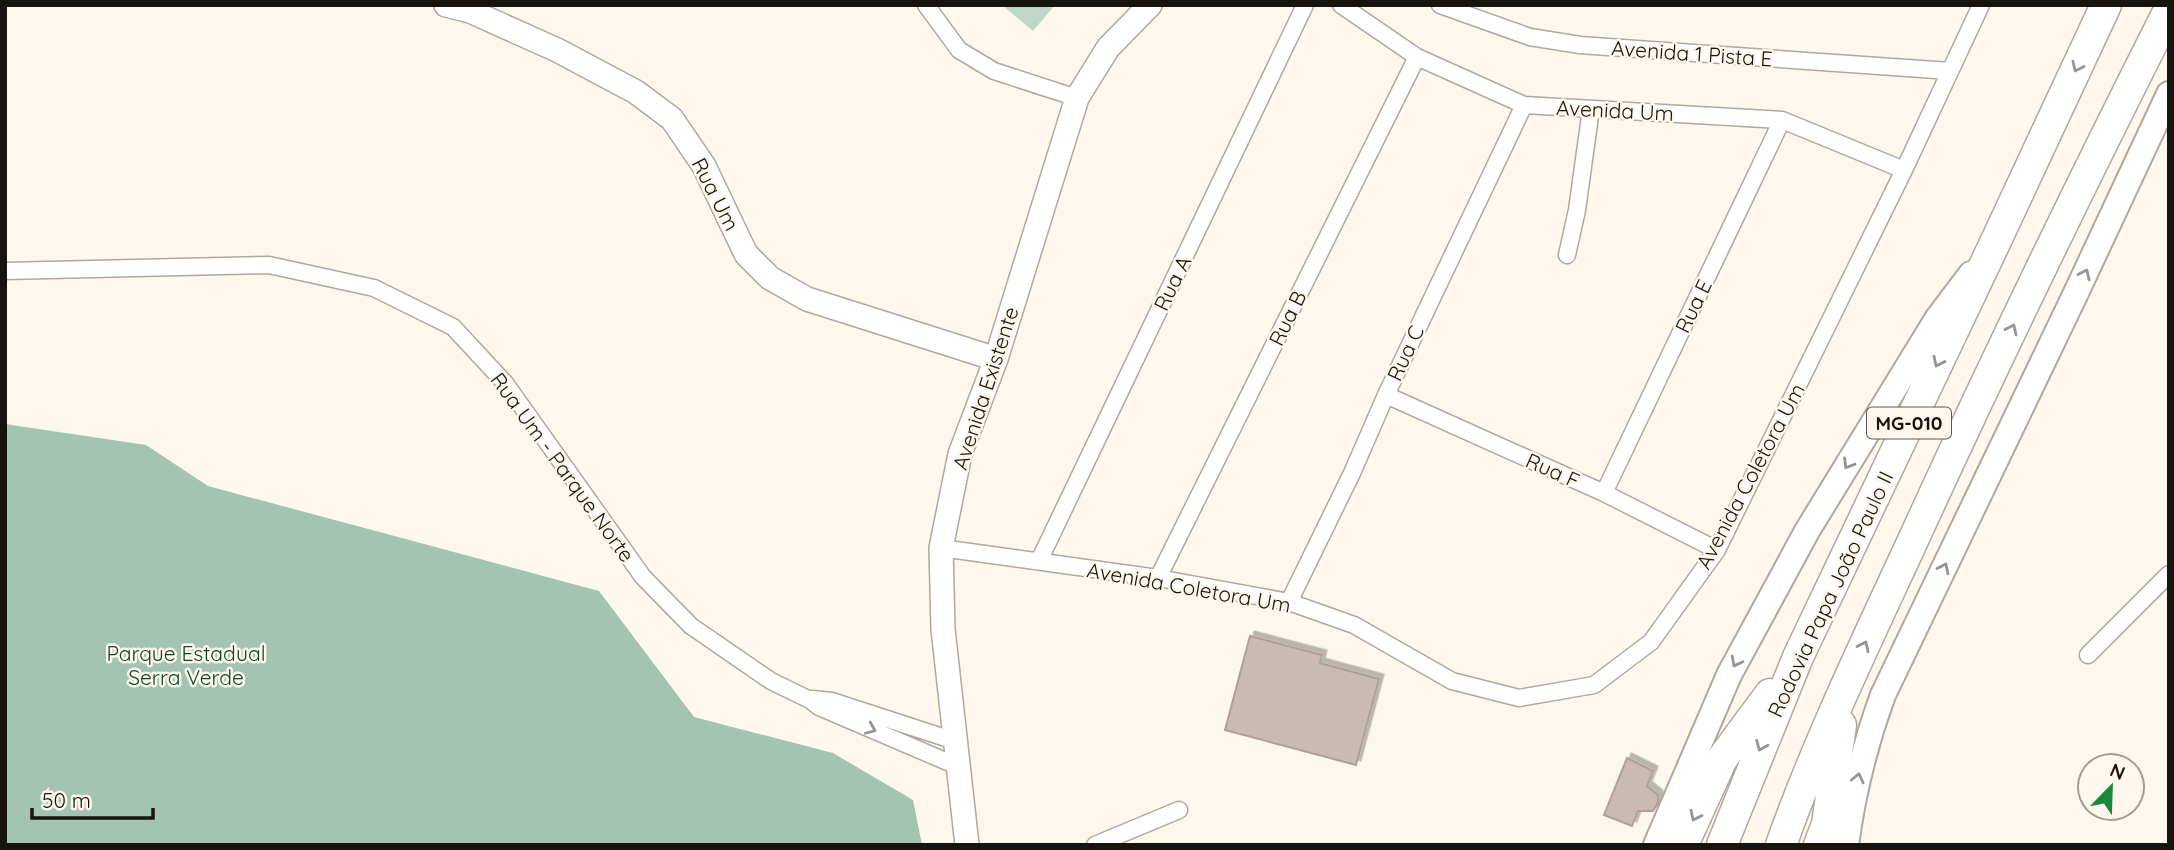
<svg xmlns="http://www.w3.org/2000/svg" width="2174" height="850" font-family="Quicksand,sans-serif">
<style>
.green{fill:#bed7c8}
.forest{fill:#a3c4b0}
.building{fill:#c9bab2;stroke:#ae9f98;stroke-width:2;filter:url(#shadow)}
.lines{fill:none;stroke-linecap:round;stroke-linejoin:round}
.street-casing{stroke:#b0a89c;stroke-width:19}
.secondary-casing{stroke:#b0a89c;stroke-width:26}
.primary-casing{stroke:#b0a89c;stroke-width:28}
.highway-casing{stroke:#b0a89c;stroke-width:33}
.street{stroke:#fff;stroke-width:16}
.secondary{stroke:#fff;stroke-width:23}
.primary{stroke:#fff;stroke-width:24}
.highway{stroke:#fff;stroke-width:30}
.oneway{stroke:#979593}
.labels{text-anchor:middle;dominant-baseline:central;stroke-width:5;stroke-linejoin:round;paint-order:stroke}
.shield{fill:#fef7ed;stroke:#5c5852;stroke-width:2}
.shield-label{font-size:19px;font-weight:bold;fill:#171410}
.street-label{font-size:21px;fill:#171410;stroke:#fef7ed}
.park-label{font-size:21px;fill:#09462c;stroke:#fef7ed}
</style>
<defs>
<filter id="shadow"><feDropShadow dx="4.5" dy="-4.5" stdDeviation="0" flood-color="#0004"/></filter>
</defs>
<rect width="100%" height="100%" fill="#fef7ed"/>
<path class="green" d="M1002 5H1055L1033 31Z"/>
<path class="forest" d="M5 424 146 445 208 486 599 591 694 717 833 753 913 800 922 845H5Z"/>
<path class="building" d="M1250 636 1322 655 1320 663 1379 679 1356 765 1225 730Z
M1627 758 1653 771 1647 786 1658 795V803L1653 811H1638L1632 826 1604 815Z"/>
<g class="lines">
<g class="street-casing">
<path id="street" d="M926 5 959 50 994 71 1077 98
M1341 5 1417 57 1524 105 1782 120 1904 170
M1440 5 1530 37 1580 45 1950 71
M1567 255 1577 210 1591 109
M5 271 269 265 374 288 453 327 505 383 643 577 691 626 771 681 810 700 819 707 957 766
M1386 395 1604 493 1717 550
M1604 493 1782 120
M941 548 1158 578 1289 602 1354 625 1452 681 1519 698 1594 685 1651 642 1717 550 1904 170 1981 5
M1039 561 1305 5
M1158 578 1417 57
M1289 602 1352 473 1386 395 1524 105
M2088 655 2169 574
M812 699 832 701 955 741
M1095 845 1179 810"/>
</g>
<g class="secondary-casing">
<path id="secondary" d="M446 5 470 11 557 50 636 92 672 119 704 166 746 254 770 278 807 299 996 359
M967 845 943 629 941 548 960 454 996 359 1077 98 1108 48 1150 5"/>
</g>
<g class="primary-casing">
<path id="primary" d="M1656 845 1729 675 1807 531 1937 319 1971 274
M1846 845C1853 793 1865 744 1883 695L2075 295 2169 94"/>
</g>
<g class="highway-casing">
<path id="highway" d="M1683 845 1722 759 1770 694
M1722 845 1798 657 1994 245 2106 5
M1781 845C1817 744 1864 646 1909 549 1992 367 2079 188 2169 10
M1819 845 1827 824 1841 725"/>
</g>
<use href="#street" class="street"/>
<use href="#secondary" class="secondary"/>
<use href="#primary" class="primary"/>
<use href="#highway" class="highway"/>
</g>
<defs><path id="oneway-chevron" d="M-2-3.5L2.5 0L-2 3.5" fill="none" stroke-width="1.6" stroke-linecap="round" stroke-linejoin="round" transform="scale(1.75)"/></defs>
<g class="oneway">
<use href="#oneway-chevron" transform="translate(2077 67) rotate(115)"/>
<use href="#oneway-chevron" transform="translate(2085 274) rotate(-65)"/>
<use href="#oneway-chevron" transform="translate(2012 329) rotate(-64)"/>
<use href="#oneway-chevron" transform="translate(1938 362) rotate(116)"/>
<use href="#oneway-chevron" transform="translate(1848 464) rotate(121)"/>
<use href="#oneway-chevron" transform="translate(1944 568) rotate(-64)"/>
<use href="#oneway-chevron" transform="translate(1864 646) rotate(-65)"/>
<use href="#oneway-chevron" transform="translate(1736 662) rotate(118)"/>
<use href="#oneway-chevron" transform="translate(871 729) rotate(23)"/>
<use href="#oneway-chevron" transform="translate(1761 746) rotate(113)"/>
<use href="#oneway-chevron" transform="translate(1858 778) rotate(-77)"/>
<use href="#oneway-chevron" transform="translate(1695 816) rotate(115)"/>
</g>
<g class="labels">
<rect class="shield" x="1867" y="407.5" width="84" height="31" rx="5"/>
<g class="shield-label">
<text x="1909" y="423">MG-010</text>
</g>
<g class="street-label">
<text transform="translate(1692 53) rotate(4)">Avenida 1 Pista E</text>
<text transform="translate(1615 110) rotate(3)">Avenida Um</text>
<text transform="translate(716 194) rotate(63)">Rua Um</text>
<text transform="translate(1172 283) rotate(-64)">Rua A</text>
<text transform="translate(1693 306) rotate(-64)">Rua E</text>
<text transform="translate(1287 318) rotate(-64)">Rua B</text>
<text transform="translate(1405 353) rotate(-65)">Rua C</text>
<text transform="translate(985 388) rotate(-72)">Avenida Existente</text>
<text transform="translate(563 467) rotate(54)">Rua Um - Parque Norte</text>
<text transform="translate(1553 470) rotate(24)">Rua F</text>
<text transform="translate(1750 476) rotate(-62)">Avenida Coletora Um</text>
<text transform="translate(1189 587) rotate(10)">Avenida Coletora Um</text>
<text transform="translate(1830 594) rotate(-65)">Rodovia Papa João Paulo II</text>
</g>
<g class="park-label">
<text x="186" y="653">Parque Estadual<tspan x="186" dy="24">Serra Verde</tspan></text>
</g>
</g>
<rect width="2174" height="850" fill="none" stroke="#171410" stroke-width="14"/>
<g transform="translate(2111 787) rotate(23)"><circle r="33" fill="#fef7ed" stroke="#a29c95" stroke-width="2"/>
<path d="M0-5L12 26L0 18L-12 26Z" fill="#198840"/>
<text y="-10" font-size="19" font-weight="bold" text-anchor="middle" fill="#171410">N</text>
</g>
<path d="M32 808v10h121v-10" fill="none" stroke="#171410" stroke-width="3.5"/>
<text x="42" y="808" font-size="21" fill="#171410" stroke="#fef7ed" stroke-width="5" paint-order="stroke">50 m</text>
</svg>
